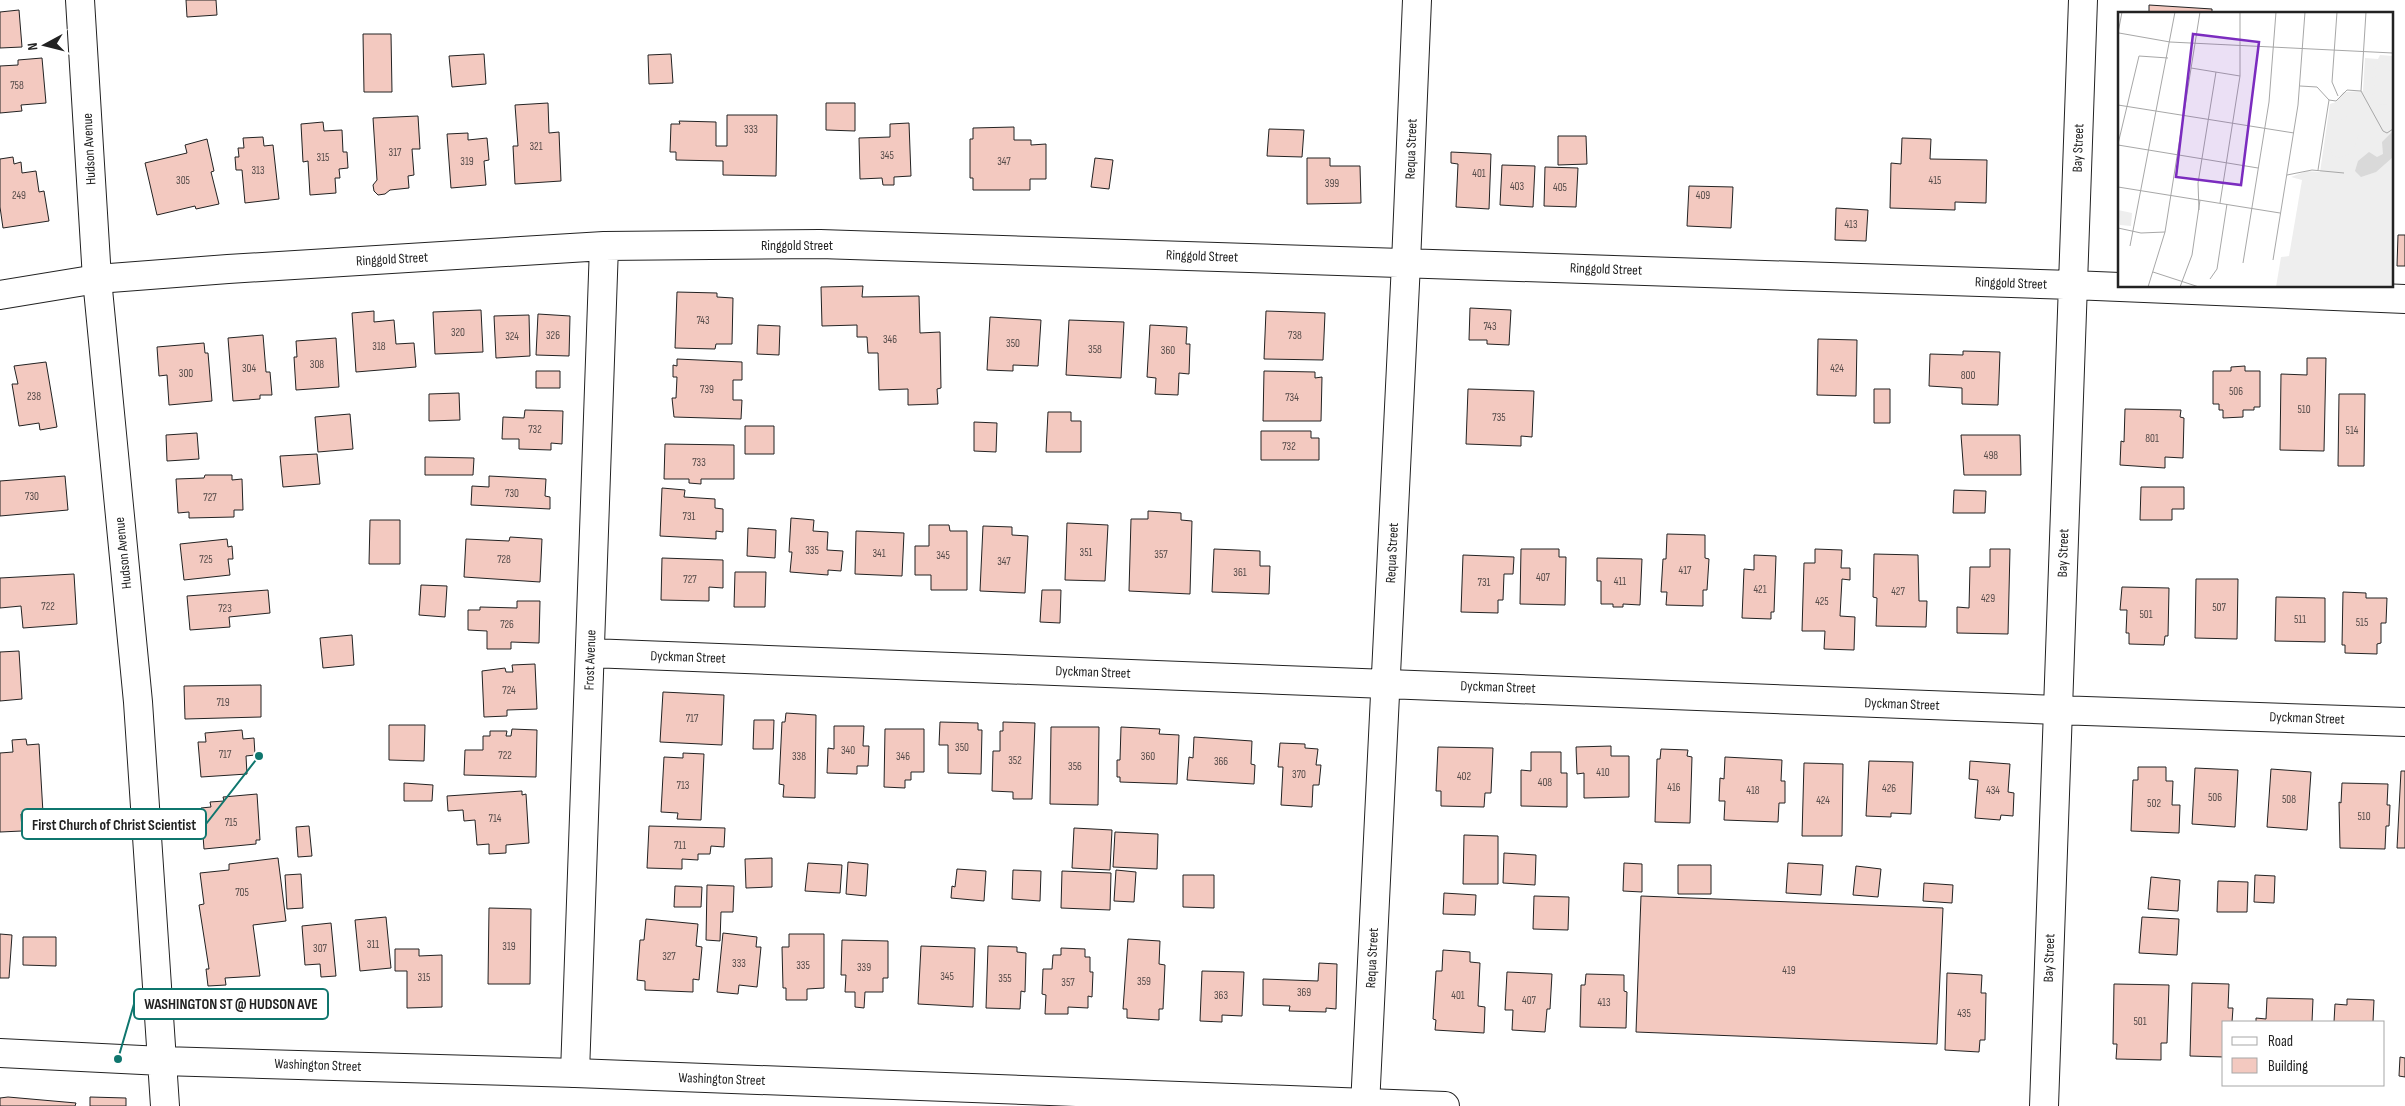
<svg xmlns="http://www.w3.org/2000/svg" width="2405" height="1106" font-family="'Sofia Sans Condensed',sans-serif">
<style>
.building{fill:#f3c9c0;stroke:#222}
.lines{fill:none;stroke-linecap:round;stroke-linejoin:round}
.street-casing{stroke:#222;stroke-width:30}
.secondary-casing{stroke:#222;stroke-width:30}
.street{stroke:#fff;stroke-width:28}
.secondary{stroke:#fff;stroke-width:28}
.labels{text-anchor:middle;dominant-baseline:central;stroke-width:4;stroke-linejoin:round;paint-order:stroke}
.number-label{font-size:11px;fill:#564c4a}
.street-label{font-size:14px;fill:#222;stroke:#fff}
.inset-road{fill:none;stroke:#a7a7a7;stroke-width:1}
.view{fill:#7b2cbf;fill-opacity:0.15;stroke:#7b2cbf;stroke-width:2.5}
.inset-edge{fill:none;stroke:#222;stroke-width:2.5}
.leader{fill:none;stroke:#0f766e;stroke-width:2}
.callout-dot{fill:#0f766e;stroke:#fff;stroke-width:2}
.callout{fill:#fff;stroke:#0f766e;stroke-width:2}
.callout-label{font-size:15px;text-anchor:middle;font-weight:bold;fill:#222}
</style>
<rect width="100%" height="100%" fill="#fff"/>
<path class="building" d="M186 0H216L217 15 187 17Z
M2149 5 2212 9V14H2149Z
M19 10 22 47 0 48V12Z
M363 34H391L392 92H364Z
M484 54 486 84 452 87 449 56Z
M671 54 673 83 649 84 648 55Z
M42 58 46 103 21 105 22 111 0 113V66L18 65V60Z
M548 103 549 133 559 132 561 181 515 184 513 146H518L515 105Z
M826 103H855V131L826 130Z
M727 115H777L776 176 723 175V161L676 160V152H670L671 124H680L679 121 716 122V146H727Z
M418 116 420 149H412L414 175 408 176 409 188 390 190 385 194 378 195 374 191 373 185 377 180 373 118Z
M323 122 324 131 342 130 343 152H347L348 168 339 169 340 178H335L336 193 310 195 308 161 303 162 301 124Z
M909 123 911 176 894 177V185H883L882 178 860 179 859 138 890 137V124Z
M1014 127V140H1031V145L1046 144V179H1030V190H973V178H970V139H973V128Z
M1269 129 1304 130 1302 157 1267 156Z
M468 133V140L487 138 489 160 484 161 486 185 451 188 447 134Z
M1558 136H1586L1587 164 1558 165Z
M263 137 264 146 273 145 279 199 245 203 242 170H236L235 157H239L238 148H244L243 138Z
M1902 138 1931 139 1930 159 1987 160 1986 203 1955 202V210L1890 208 1891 163 1901 164Z
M207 139 214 171 211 172 219 204 196 209 195 206 157 215 145 163 187 153 185 145Z
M1451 152 1491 154 1489 209 1456 207 1458 164 1451 163Z
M13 157 14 164 21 162 22 173 36 171 39 192 44 191 49 221 3 228 0 207V159Z
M1095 158 1113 160 1109 189 1091 187Z
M1307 158H1330V166H1360L1361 203 1307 204Z
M1502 165 1535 166 1533 207 1500 205Z
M1545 167 1578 168 1576 207 1544 206Z
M1689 186 1733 187 1731 228 1687 226Z
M1836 208 1868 210 1866 241 1835 240Z
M2398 235H2405V266H2397Z
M863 286 862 297 919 296 920 333 940 332 941 388 937 389 938 404 908 405V389L879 390 878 353H868L867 337H857V325L822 326 821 287Z
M677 292 717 293V297L733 298 732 344H716L715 349 675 348Z
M1470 308 1511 310 1509 345 1487 344V340H1469Z
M481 310 483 352 435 354 433 312Z
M374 311V322L394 320 396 344 414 343 416 367 356 372 352 313Z
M1266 311 1325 313 1323 360 1264 359Z
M538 314 570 316 569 356 536 355Z
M529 315 530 356 496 358 494 316Z
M990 317 1041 320 1038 366 1013 365V371L987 370Z
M1069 320 1124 322 1121 378 1066 375Z
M758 325 780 326 779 355 757 354Z
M1150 325 1187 327 1186 344H1190L1189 374 1179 373 1178 395 1155 394 1156 378 1147 377Z
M263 335 266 372H270L272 395H260V399L233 401 228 338Z
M336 338 339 387 296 390 294 357H297L296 341Z
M1818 339 1857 340 1856 396 1817 395Z
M204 343 205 353H208L212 401 169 405 167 375 159 376 157 347Z
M1963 351 2000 352 1998 405 1962 404V388L1929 386 1930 354 1963 355Z
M2307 358H2326L2324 451 2280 450 2281 374 2307 375Z
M677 359 742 362V380H733V400H742L741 419 674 417 672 398H676L677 377H673V365L677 366Z
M46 362 57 427 40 430 39 423 19 426 12 384H18L14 366Z
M2245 366V371H2260V407H2254V410H2243V417L2223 418V410H2219V404H2213V371H2231V367Z
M536 371H560V388H536Z
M1264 371 1315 372V378L1322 377 1321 421H1263Z
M1468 389 1534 391 1532 437 1521 436V446L1466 444Z
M1874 389H1890V423H1874Z
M459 393 460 420 429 421V394Z
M2339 394H2365L2364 466H2338Z
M2125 409 2181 410 2180 417 2184 418 2183 458 2165 457V468L2120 465 2121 441 2124 442Z
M525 410 563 411 562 444 551 443V450L519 449V439H502L503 417 524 418Z
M1048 412H1071V421H1081V452H1046Z
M350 414 353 449 318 452 315 417Z
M974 422 997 423 996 452 974 451Z
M745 426H774V454H745Z
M1261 431H1311V438H1319V460H1261Z
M197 433 199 459 167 461 166 435Z
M1961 435H2020L2021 475H1964Z
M665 444 734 445V479H701V484L689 483V479H664Z
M317 454 320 484 283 487 280 456Z
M425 457 474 458 473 475H425Z
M205 475H232V480L242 479 243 510H234V517L189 518V512L178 513 176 479 204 478Z
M65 476 68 510 0 516V481Z
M489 476 546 479 545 496 550 497V509L471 505 472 486 489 487Z
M2141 487H2184V509H2172V520H2140Z
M662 488 685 490 684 497 715 499V508L723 509V532L716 531V539L660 536Z
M1954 490 1986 491 1985 513H1953Z
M1148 511 1181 513V520L1192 521 1190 594 1129 591 1131 519H1148Z
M791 518 814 520 813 531 828 532 827 550 843 551 841 571 828 570V575L790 572 792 552H789Z
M370 520H400V564H369Z
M1067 523 1108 525 1105 581 1065 580Z
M929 525H949L950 531H967V590H931V575H915V546H929Z
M983 526 1012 527V535L1028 536 1025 593 980 591Z
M748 528 776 530 775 558 747 556Z
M856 531 904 533 902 576 855 574Z
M1667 534 1705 535V558L1709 559 1707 590H1703V606L1666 605 1667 592H1661L1663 559H1666Z
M510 537 542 539 540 582 464 577 466 539 509 541Z
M227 539 228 547 232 546 233 559H228L230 575 184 580 180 544Z
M1214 549 1260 551V566H1270L1269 594 1212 592Z
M1521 549H1559V557H1566L1565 605 1520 604Z
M1815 549 1842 550 1841 568H1850V580L1842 579 1840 616 1855 617 1854 650 1824 649 1825 631H1802L1804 563H1815Z
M1990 549H2010L2008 634 1957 633V607L1969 608 1970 567H1990Z
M1874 554 1918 555 1919 601H1927L1926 627 1876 626 1877 598 1873 597Z
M1463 555 1514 557 1513 574H1504L1503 600H1498V613L1461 612Z
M1754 555 1776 556 1774 612H1771V619L1742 618 1744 569 1754 570Z
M662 558 723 560V588L709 587V601L661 600Z
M1597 558 1642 559 1640 605 1623 604V607H1613V604H1601V581H1597Z
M735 572H766L765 607H734Z
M74 574 77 624 23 628 21 606 0 608V578Z
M2196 579H2238L2237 639 2195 638Z
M421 585 447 586 445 617 419 615Z
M2122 587 2169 588 2168 636H2165L2164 645 2129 644V633H2126L2127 610H2120Z
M268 590 270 613 229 617 230 627 190 630 187 596Z
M1042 590H1061L1060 623 1040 622Z
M2343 592 2366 593V598H2387L2386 623H2381V643L2377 644V654L2345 653V645H2342Z
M2276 597 2325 598V642L2275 641Z
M517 601H540L539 643 511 642V649H487V631L468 630V610H480V607L517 608Z
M352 635 354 665 323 668 320 638Z
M19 651 22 699 0 701V652Z
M535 664 537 709 507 710V716L484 717 482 671 505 668 506 672H513L512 665Z
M261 685V717L185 719 184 686Z
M663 692 724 695 722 745 660 742Z
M786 713 816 715 815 798 783 797 784 785 779 784 782 722H785Z
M754 720H774L773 749H753Z
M940 722 978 723V730H982L981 774 948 773V745H939Z
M1003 722 1035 723 1032 799H1013V792L992 791 993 751H1000V731H1003Z
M389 725H425L424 761 389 760Z
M834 726H864L863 746H869L868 766H857V774L827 773 828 748 834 749Z
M1051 727H1099L1098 805 1050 804Z
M1121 727 1160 729 1159 734 1179 735 1177 784 1120 782V777H1117V760H1120Z
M512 729 537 730 536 777 464 775 465 750H483V736H490V731H507L506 736H511Z
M885 729H924V772H911V780H905V788L884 787Z
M242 730 243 739 254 738 255 755 246 756 247 774 201 777 198 742H206L205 733Z
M1194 737 1252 741 1251 764 1255 765 1254 784 1187 780 1189 757 1193 758Z
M26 739 27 745 39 744 43 813 21 814 22 831 0 832V753L13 752 12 740Z
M1280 743 1305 744V748L1318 749 1316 765H1321L1319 785H1313L1312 807 1281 805 1283 767H1278Z
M1611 746V756H1629V797L1584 798V773L1577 774 1576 747Z
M1438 747 1493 748 1491 793H1485L1484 807 1441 806V791H1436Z
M1661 749 1688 750 1687 756 1692 757 1690 823 1655 822 1657 759H1660Z
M1531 752H1561V773H1567V807L1521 806V770L1531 771Z
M683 753 704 754 701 820 677 819 678 813 661 812 664 757 683 758Z
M1725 757 1782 760 1781 781H1785V803H1779L1778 822 1724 820 1725 801H1719L1720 778 1724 779Z
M1869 761 1913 762 1911 814 1891 813V817L1866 816Z
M1970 761 2010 764 2008 792 2014 793 2013 816 2001 815 2000 820 1975 818 1978 780 1969 779Z
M1804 763 1843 764 1842 836H1802Z
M2138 767H2166V781H2173L2172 805H2180L2179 833 2131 831 2133 780H2138Z
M2195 768 2238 770 2235 827 2192 824Z
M2271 769 2311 772 2307 830 2267 827Z
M2401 771H2405V848H2397Z
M404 783 433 785 432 801H404Z
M2342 783 2388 784 2387 805H2390L2389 826H2386L2385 849 2340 848 2339 802 2341 803Z
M522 791V795L526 794 529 843 506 845V853L489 854V844L477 845 475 820 464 821 463 810 448 811 447 796Z
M257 794 260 840H256V844L204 849 201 808 211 807 210 802 224 801 223 797Z
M309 826 312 856 298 857 296 827Z
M649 826 725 828 724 847 711 846 710 854H698V860L682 859V869L647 868Z
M1074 828 1112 830 1110 870 1072 868Z
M1115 832 1158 834 1157 869 1113 867Z
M1464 835 1498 836V884H1463Z
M1504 853 1536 855 1535 885 1503 883Z
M278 858 286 921 253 925 260 976 225 978 226 985 208 986 206 969H209L199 905 204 904 200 873 229 870V864Z
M772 858V887L746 888 745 859Z
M848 862 868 864 866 896 846 894Z
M808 863 842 865 840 893 805 891Z
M1624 863 1642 864V892L1623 891Z
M1788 863 1823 865 1821 895 1786 893Z
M1678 865H1711V894H1678Z
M1856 866 1881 869 1878 897 1853 895Z
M957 869 986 871 984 901 951 898 952 886 955 887Z
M1013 870 1041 871 1040 901 1012 899Z
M1116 870 1136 872 1134 902 1114 901Z
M1062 871 1111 873 1110 910 1061 908Z
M301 874 303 908 287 909 285 875Z
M1183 875H1214V908L1183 907Z
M2255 875 2275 876 2274 903 2254 902Z
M2151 877 2180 880 2178 911 2148 909Z
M2218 881 2248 882 2247 912H2217Z
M1924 883 1953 885 1952 903 1923 901Z
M707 885 734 886 733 912H721L720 941 706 940Z
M675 886 702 887 701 907H674Z
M1444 893 1476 895 1475 915 1443 914Z
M1534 896 1569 897 1568 930 1533 929Z
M1641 896 1943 908 1937 1044 1636 1032Z
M489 908 531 909 530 984H488Z
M386 917 391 968 360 971 355 920Z
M2142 917 2179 919 2177 955 2139 953Z
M646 919 698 924 696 946 702 947 699 980 693 979V992L645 990V981L637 980 640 940H644Z
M331 923 336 976 321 977 320 964 305 965 302 926Z
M723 933 757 937 756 947H761L757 987 739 985 738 994 717 992Z
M0 934 12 935 9 978H0Z
M789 934H824V988L807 989V1000H786V988H783L782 947H789Z
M23 937H56V966L23 965Z
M1128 939 1160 941 1159 964 1165 965 1163 1009H1159V1020L1127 1018V1009H1123Z
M842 940 888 941V978H883V992H865L864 1008 855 1007V992H845L846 975H841Z
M921 946 975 948 973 1007 918 1004Z
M988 946 1017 947V952L1026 953 1025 992 1021 991 1020 1009 986 1008Z
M1061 948 1085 949V957H1090V972H1093L1092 997 1088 996V1008L1068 1007V1014H1045L1046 995 1042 994 1043 969H1052L1053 955H1061Z
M395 949H419V956L442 955V1007L407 1008V971H395Z
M1443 950 1470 952V962L1480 963 1478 1006 1485 1007 1484 1033 1435 1030 1436 1020 1433 1019 1436 971H1442Z
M1319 963 1337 964 1336 1009 1326 1008V1012L1289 1011 1290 1006 1263 1005V979L1318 981Z
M1202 971 1244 972 1242 1016 1222 1015V1022L1200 1021Z
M1507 972 1552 974 1550 1009H1547L1545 1032 1512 1030 1513 1010H1505Z
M1947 973 1982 975 1981 993H1986L1985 1040H1980L1979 1052 1945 1050Z
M1586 974 1624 975V991L1627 992 1626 1028 1580 1027 1581 985H1585Z
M2192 983 2229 984 2228 1008H2233L2232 1022H2224V1057L2190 1056Z
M2114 984 2169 985 2167 1043H2161V1060L2116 1059 2117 1044H2113Z
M2267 998 2313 999 2312 1022H2256V1018L2266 1019Z
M2347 999 2374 1000 2373 1022H2334L2335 1004 2347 1005Z
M2400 1057 2405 1058V1077L2399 1076Z
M8 1097 76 1103 75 1106H0V1098Z
M90 1097 126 1098V1106H90Z"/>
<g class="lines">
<g class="street-casing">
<path id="street" d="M0 295 97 279 228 269 604 246 820 244 2072 285 2405 299
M590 653 2057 710 2405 722
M575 1073 604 246
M1365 1106 1406 263 1417 0
M2044 1106 2083 0"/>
</g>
<g class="secondary-casing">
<path id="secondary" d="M80 0 97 279 138 702 165 1106
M0 1053 162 1061 575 1073 1445 1106"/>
</g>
<use href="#street" class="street"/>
<use href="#secondary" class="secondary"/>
</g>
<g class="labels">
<g class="number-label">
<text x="17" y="85">758</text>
<text x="751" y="129">333</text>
<text x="536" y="146">321</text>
<text x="395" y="152">317</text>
<text x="887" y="155">345</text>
<text x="323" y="157">315</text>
<text x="467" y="161">319</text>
<text x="1004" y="161">347</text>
<text x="258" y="170">313</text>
<text x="1479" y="173">401</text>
<text x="183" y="180">305</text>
<text x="1935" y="180">415</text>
<text x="1332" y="183">399</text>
<text x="1517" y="186">403</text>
<text x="1560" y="187">405</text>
<text x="19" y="195">249</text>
<text x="1703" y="195">409</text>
<text x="1851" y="224">413</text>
<text x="703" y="320">743</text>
<text x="1490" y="326">743</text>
<text x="458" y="332">320</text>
<text x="553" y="335">326</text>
<text x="1295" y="335">738</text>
<text x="512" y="336">324</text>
<text x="890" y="339">346</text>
<text x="1013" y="343">350</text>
<text x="379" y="346">318</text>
<text x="1095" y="349">358</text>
<text x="1168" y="350">360</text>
<text x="317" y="364">308</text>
<text x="249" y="368">304</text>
<text x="1837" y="368">424</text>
<text x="186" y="373">300</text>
<text x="1968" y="375">800</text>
<text x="707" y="389">739</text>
<text x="2236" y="391">506</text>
<text x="34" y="396">238</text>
<text x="1292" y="397">734</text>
<text x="2304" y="409">510</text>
<text x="1499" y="417">735</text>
<text x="535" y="429">732</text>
<text x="2352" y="430">514</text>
<text x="2152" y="438">801</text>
<text x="1289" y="446">732</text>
<text x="1991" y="455">498</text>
<text x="699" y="462">733</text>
<text x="512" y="493">730</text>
<text x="32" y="496">730</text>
<text x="210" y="497">727</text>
<text x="689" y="516">731</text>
<text x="812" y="550">335</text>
<text x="1086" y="552">351</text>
<text x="879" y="553">341</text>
<text x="1161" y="554">357</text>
<text x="943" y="555">345</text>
<text x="206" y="559">725</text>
<text x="504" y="559">728</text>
<text x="1004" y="561">347</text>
<text x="1685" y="570">417</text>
<text x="1240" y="572">361</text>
<text x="1543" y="577">407</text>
<text x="690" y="579">727</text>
<text x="1620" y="581">411</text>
<text x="1484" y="582">731</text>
<text x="1760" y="589">421</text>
<text x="1898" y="591">427</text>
<text x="1988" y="598">429</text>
<text x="1822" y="601">425</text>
<text x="48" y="606">722</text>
<text x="2219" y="607">507</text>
<text x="225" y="608">723</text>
<text x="2146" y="614">501</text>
<text x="2300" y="619">511</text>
<text x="2362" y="622">515</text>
<text x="507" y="624">726</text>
<text x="509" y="690">724</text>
<text x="223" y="702">719</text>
<text x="692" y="718">717</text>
<text x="962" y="747">350</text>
<text x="848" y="750">340</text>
<text x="225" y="754">717</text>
<text x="505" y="755">722</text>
<text x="799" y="756">338</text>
<text x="903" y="756">346</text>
<text x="1148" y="756">360</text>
<text x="1015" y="760">352</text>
<text x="1221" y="761">366</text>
<text x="1075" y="766">356</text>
<text x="1603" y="772">410</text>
<text x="1299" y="774">370</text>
<text x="1464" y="776">402</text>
<text x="1545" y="782">408</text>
<text x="683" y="785">713</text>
<text x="1674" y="787">416</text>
<text x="1889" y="788">426</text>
<text x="1753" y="790">418</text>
<text x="1993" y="790">434</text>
<text x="2215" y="797">506</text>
<text x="2289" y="799">508</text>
<text x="1823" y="800">424</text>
<text x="2154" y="803">502</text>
<text x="2364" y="816">510</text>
<text x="495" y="818">714</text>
<text x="231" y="822">715</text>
<text x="680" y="845">711</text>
<text x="242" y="892">705</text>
<text x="373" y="944">311</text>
<text x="509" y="946">319</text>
<text x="320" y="948">307</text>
<text x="669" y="956">327</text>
<text x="739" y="963">333</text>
<text x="803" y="965">335</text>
<text x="864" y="967">339</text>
<text x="1789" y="970">419</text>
<text x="947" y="976">345</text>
<text x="424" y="977">315</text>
<text x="1005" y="978">355</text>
<text x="1144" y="981">359</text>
<text x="1068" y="982">357</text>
<text x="1304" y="992">369</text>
<text x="1221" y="995">363</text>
<text x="1458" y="995">401</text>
<text x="1529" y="1000">407</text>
<text x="1604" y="1002">413</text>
<text x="1964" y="1013">435</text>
<text x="2140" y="1021">501</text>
</g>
<g class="street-label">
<text transform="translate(2078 148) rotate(-88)">Bay Street</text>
<text transform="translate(89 149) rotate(-93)">Hudson Avenue</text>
<text transform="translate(1411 149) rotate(-88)">Requa Street</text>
<text x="797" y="245">Ringgold Street</text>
<text transform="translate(1202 256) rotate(2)">Ringgold Street</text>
<text transform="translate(392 259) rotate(-3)">Ringgold Street</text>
<text transform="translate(1606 269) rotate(2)">Ringgold Street</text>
<text transform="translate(2011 283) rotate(2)">Ringgold Street</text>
<text transform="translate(123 553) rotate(-96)">Hudson Avenue</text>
<text transform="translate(1392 553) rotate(-87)">Requa Street</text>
<text transform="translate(2063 553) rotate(-88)">Bay Street</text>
<text transform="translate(688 657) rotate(2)">Dyckman Street</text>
<text transform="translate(590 660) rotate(-88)">Frost Avenue</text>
<text transform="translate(1093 672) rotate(2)">Dyckman Street</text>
<text transform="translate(1498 687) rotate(2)">Dyckman Street</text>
<text transform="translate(1902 704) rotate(2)">Dyckman Street</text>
<text transform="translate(2307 718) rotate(2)">Dyckman Street</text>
<text transform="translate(1372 958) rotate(-87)">Requa Street</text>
<text transform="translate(2049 958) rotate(-88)">Bay Street</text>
<text transform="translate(318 1065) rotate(2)">Washington Street</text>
<text transform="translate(722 1079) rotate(2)">Washington Street</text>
</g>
</g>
<g transform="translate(2118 12)">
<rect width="275" height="275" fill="#fff"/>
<path d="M262 43 275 44V275H158L163 245 171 244 184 168 173 165 189 159 202 160 212 92 218 90 225 80 245 79 247 46 260 47Z" fill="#eee"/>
<path d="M262 46H271L275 49V53L267 48 258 53 256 85 261 90H268L274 83 275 71V92L273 89 269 93 260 92 254 86 255 55ZM258 55H272L271 86 258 85ZM233 102 241 105 244 116 233 142 221 146 215 144 211 132 223 108ZM0 198 14 201 13 214 2 213Z" fill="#eee"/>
<path d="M275 119V145L258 160 243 165 237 159 240 149 251 140 259 145 265 142 264 130Z" fill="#d9d9d9"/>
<path class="inset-road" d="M219 0 214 70 220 84M0 21 4 0M1 21 52 30 275 41M73 56 122 64M182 74 199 75 211 88M243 79 248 0M211 88 218 89 229 78 243 79 265 119 269 121 275 117M0 93 176 121M0 132 21 44 50 46M0 133 140 156M200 158 211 88M169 163 194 158 226 161M0 175 162 201M102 191 122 64V0M81 198 80 171 98 60M0 216 23 221 47 220M12 234 57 0M155 248 180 93 187 0M125 251 151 90 158 0M35 260 81 275M92 267 99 257 109 192M30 275 47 220 82 0M62 275 74 243 82 188"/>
<path class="view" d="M75 22 141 30 123 173 58 165Z"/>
<rect width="275" height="275" class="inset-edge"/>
</g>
<path class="leader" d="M259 756L206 824M118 1059L134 1004"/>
<g class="callout-dot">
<circle cx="259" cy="756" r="5"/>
<circle cx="118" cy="1059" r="5"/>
</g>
<g class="callout">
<rect x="22" y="809" width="184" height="30" rx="5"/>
<rect x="134" y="989" width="194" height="30" rx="5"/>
</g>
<g class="callout-label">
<text x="114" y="830">First Church of Christ Scientist</text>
<text x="231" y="1009">WASHINGTON ST @ HUDSON AVE</text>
</g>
<rect x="2222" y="1021" width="162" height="65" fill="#ffffff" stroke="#a7a7a7"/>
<rect x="2232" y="1037" width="25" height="8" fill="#ffffff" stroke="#a7a7a7"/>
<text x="2268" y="1046" font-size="15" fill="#222222">Road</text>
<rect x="2232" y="1058" width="25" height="15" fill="#f3c9c0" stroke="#a7a7a7"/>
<text x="2268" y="1071" font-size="15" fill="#222222">Building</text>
<g transform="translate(45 45) rotate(263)" stroke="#ffffff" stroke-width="4" paint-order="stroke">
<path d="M0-4L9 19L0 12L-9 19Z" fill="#222222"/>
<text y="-8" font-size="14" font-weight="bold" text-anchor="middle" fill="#222222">N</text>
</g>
</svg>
